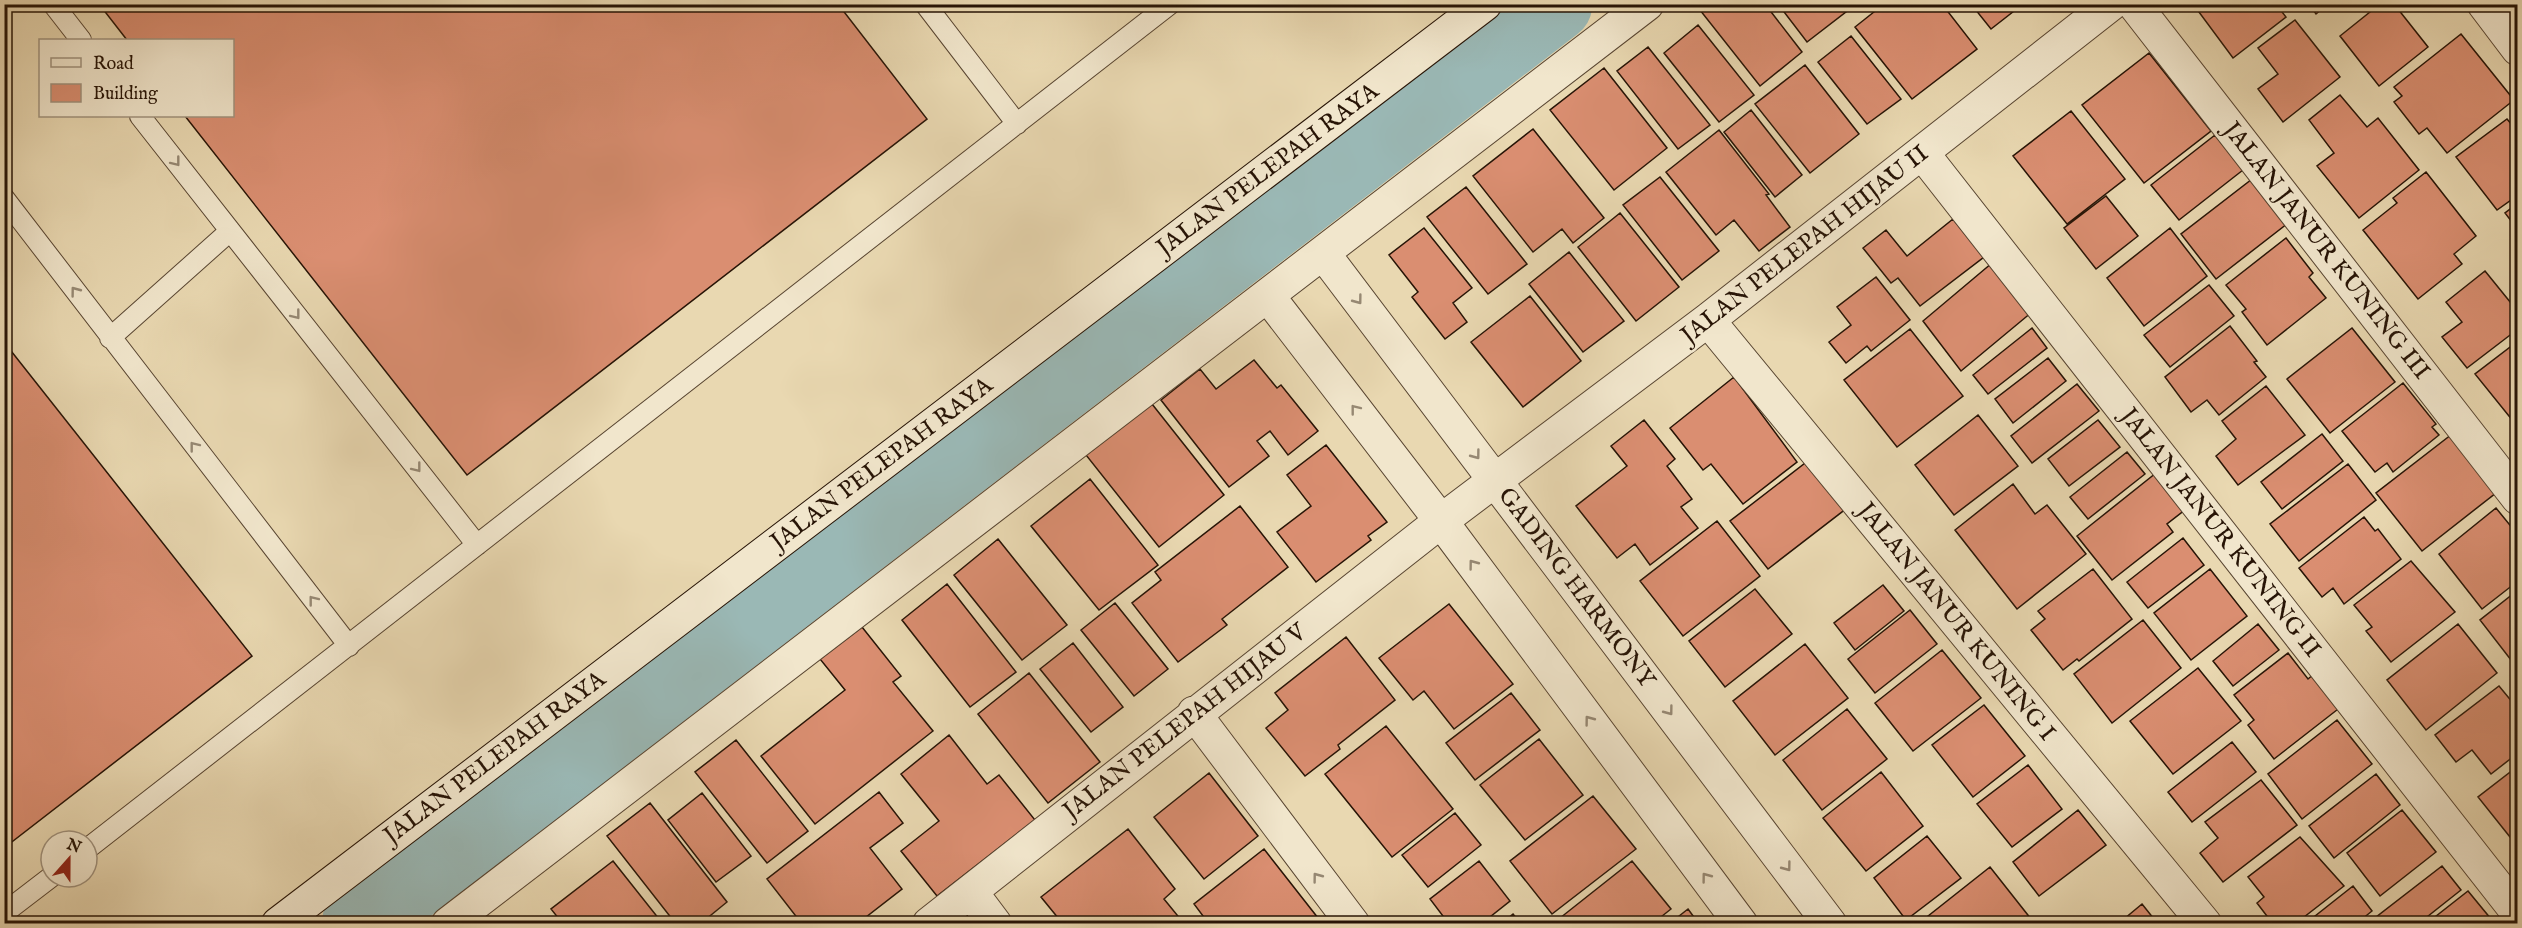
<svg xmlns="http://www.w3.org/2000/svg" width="2522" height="928" font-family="'IM FELL English',serif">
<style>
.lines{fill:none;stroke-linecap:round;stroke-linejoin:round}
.river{stroke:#9ab8b5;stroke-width:75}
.building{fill:#da8e71;stroke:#271406;stroke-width:1.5}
.lane-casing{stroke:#584531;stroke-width:22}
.street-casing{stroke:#584531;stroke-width:35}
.secondary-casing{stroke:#271406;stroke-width:35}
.lane{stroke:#f1e6cc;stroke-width:20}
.street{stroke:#f1e6cc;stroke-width:33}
.secondary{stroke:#f1e6cc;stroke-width:33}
.oneway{stroke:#968873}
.labels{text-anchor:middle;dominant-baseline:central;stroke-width:5;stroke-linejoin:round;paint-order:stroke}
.street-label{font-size:24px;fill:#271406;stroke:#f1e6cc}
</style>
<rect width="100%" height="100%" fill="#e9d8b1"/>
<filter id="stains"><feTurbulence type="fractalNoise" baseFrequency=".00333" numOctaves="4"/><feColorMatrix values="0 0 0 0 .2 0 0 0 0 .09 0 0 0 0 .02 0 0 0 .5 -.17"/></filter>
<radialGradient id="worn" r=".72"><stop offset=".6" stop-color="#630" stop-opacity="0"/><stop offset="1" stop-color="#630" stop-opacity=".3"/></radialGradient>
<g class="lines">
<path class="river" d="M359 924 1555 4"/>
</g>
<path class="building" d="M99 4H838L927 119 467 475 185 116H232V40H127Z
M1765 4 1802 52 1760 86 1696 5Z
M1778 4H1848L1851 8 1807 42Z
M1884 4H1942L1977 49 1912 99 1855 27Z
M1971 4H2023L1991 29Z
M2193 4H2276L2286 17 2233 58Z
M2309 4H2328L2316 14Z
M2380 4H2394L2428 47 2379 86 2340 36Z
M2295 20 2340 77 2283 122 2258 89 2278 74 2258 48Z
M1698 25 1754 95 1719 122 1664 53Z
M2461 34 2514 100 2447 153 2427 128 2419 134 2394 102 2402 96 2394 87Z
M1851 36 1901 99 1867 124 1818 62Z
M1648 47 1710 125 1678 149 1617 71Z
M2149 53 2211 131 2144 183 2082 105Z
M1805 65 1859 134 1810 173 1755 104Z
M1604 68 1667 148 1614 190 1550 110Z
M2340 95 2367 127 2378 118 2419 170 2359 218 2317 166 2334 153 2309 120Z
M1751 110 1802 175 1775 197 1724 132Z
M2071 111 2125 179 2067 224 2013 156Z
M2507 119 2518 132V195L2497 210 2456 157Z
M1533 129 1604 218 1573 243 1562 229 1533 252 1473 176Z
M1719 130 1769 194 1766 195 1790 227 1759 251 1734 220 1716 235 1666 172Z
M2215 135 2243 170 2179 220 2151 185Z
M2426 172 2476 236 2454 254 2462 264 2418 299 2363 230 2397 203 2393 198Z
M2256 176 2292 220 2216 279 2181 234Z
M1660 177 1719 251 1682 280 1623 205Z
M1466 187 1527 264 1488 294 1427 217Z
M2106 196 2138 236 2096 269 2064 228Z
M2518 203V230L2505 213Z
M1620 213 1679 287 1636 321 1578 247Z
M1953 219 1984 257 1920 306 1898 278 1891 283 1863 248 1886 230 1907 256Z
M1424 228 1472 288 1453 303 1467 322 1445 339 1412 297 1418 292 1389 255Z
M2170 228 2207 276 2144 326 2107 278Z
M2286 238 2313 273 2309 277 2326 298 2267 345 2242 312 2246 309 2226 285Z
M1569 252 1624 321 1583 352 1529 284Z
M1992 263 2032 312 1961 371 1923 321Z
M2485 271 2515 308 2513 310 2518 315V329L2467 368 2442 337 2462 322 2446 302Z
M1876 277 1910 320 1871 351 1867 346 1846 363 1829 342 1851 325 1837 307Z
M2209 285 2234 316 2170 367 2144 335Z
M1530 296 1581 361 1523 407 1471 342Z
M2230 326 2257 361 2254 362 2266 377 2219 415 2207 400 2191 412 2165 377Z
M2032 328 2047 348 1988 394 1973 375Z
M2352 328 2395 382 2330 433 2287 379Z
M1910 329 1963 396 1897 447 1844 380Z
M2518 341V418L2513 421 2475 374Z
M4 342 252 656 4 848Z
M2048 358 2066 381 2013 423 1995 399Z
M1254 360 1277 388 1281 385 1318 431 1288 455 1270 431 1257 441 1269 456 1229 487 1161 400 1200 369 1216 389Z
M1734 377 1797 462 1743 504 1711 464 1703 470 1670 428Z
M2403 383 2436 424 2432 427 2439 435 2393 472 2387 463 2375 472 2342 431Z
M2077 384 2099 411 2032 463 2011 436Z
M2266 386 2305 435 2238 485 2216 456 2236 439 2222 421Z
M1152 404 1224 495 1159 547 1086 455Z
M1978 415 2018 466 1954 515 1915 465Z
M1644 420 1675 459 1667 466 1692 499 1681 507 1698 528 1650 565 1635 544 1617 558 1576 506 1627 466 1611 446Z
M2098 420 2120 447 2069 486 2048 459Z
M2456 431 2501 489 2422 551 2376 493Z
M2322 434 2343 461 2282 509 2261 482Z
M1326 445 1387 522 1368 536 1371 540 1316 582 1277 532 1311 506 1287 475Z
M2127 452 2145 474 2088 519 2070 497Z
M1809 460 1847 508 1768 569 1730 521Z
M2348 464 2376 500 2299 561 2270 524Z
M2161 469 2190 506 2167 524 2173 532 2112 580 2077 536Z
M1090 479 1158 565 1099 610 1031 526Z
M2013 484 2035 514 2047 505 2086 554 2017 609 1955 530Z
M1240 506 1288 567 1222 619 1227 625 1178 662 1132 603 1161 580 1155 572Z
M2496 508 2518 535V581L2482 609 2439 554Z
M2364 517 2375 531 2378 529 2401 559 2344 604 2333 588 2322 597 2299 568Z
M1717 521 1760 576 1683 636 1640 581Z
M2183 538 2204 565 2148 608 2127 582Z
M998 539 1067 625 1022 660 954 575Z
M2411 561 2455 612 2391 662 2366 631 2372 627 2354 605Z
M2093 569 2132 619 2079 661 2077 659 2063 670 2031 630 2045 619 2038 611Z
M2210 569 2247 616 2191 660 2154 613Z
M947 584 1016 672 970 707 902 620Z
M1883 585 1904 611 1855 650 1834 623Z
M1755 589 1792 634 1725 687 1689 641Z
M2518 590V669L2480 620Z
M1115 603 1168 669 1134 696 1081 630Z
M1449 604 1513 684 1454 729 1424 691 1413 700 1379 658Z
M1910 610 1937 644 1875 693 1848 659Z
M2143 620 2181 668 2112 723 2074 674Z
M2258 624 2279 650 2233 686 2213 661Z
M2458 624 2497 673 2426 730 2387 680Z
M862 627 901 676 893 682 933 731 815 824 761 756 845 690 820 659Z
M1346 637 1395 700 1338 745 1340 749 1305 776 1266 728 1288 710 1275 693Z
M1073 643 1123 707 1091 732 1040 669Z
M1805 644 1848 698 1775 755 1733 701Z
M1942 650 1981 698 1913 751 1875 703Z
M2288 653 2308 679 2315 673 2342 706 2274 759 2248 725 2254 720 2234 695Z
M2198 668 2241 721 2173 774 2130 721Z
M1029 673 1100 762 1048 803 978 714Z
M2499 686 2518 709V714L2513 718 2518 724V753L2491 774 2472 750 2456 762 2435 735Z
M1511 693 1540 730 1475 780 1446 743Z
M1984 705 2025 756 1973 797 1932 745Z
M1847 709 1887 759 1822 810 1783 760Z
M2337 720 2372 764 2302 819 2268 774Z
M1386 726 1453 809 1392 857 1325 774Z
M949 735 987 784 999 775 1035 820 937 896 901 851 939 821 901 774Z
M1539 739 1583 795 1525 840 1480 785Z
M736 740 808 831 767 863 695 772Z
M2232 742 2256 772 2192 822 2168 792Z
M2028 765 2062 809 2012 847 1977 804Z
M2518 766V847L2478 797Z
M1881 772 1923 826 1866 871 1823 818Z
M1209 773 1258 836 1204 879 1154 817Z
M2376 774 2400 805 2334 858 2309 826Z
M2261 780 2297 825 2223 882 2200 853 2218 838 2205 822Z
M879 792 903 823 870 848 902 889 857 924H802L767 879Z
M702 793 751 856 716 882 668 820Z
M1593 796 1636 849 1552 914 1510 861Z
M650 803 727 902 700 924H676L607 836Z
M2078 810 2106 845 2039 896 2013 862Z
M2402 810 2436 852 2380 896 2347 853Z
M1455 813 1481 845 1428 887 1402 855Z
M1128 829 1175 889 1164 899 1182 921 1178 924H1063L1041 897Z
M1927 836 1961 878 1906 920 1874 878Z
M2300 837 2344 886 2295 924H2273L2257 903 2264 897 2248 877Z
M1264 849 1318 918 1311 924H1209L1194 904Z
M613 861 663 924H563L551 909Z
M1479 861 1510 901 1481 924H1449L1430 899Z
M1632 861 1671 909 1652 924H1565L1560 918Z
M2442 866 2461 890 2418 924H2373L2371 921Z
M1990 867 2031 919 2025 924H1918Z
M2353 886 2372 911 2356 924H2305Z
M2468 891 2491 919 2485 924H2426Z
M2142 904 2158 924H2118Z
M1688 909 1699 924H1669Z
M1513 914 1521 924H1501Z"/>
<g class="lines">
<g class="lane-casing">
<path id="lane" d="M53 4 81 40
M925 4 1017 124
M140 116 477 545
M4 198 349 646
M110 338 230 231
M87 849 1170 4
M4 913 51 877"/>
</g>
<g class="street-casing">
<path id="street" d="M2134 4 2518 498
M2484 4 2518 49
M1923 154 2518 913
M1323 253 1830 924
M1268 296 1441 521 1741 924
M1708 320 2205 924
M1194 713 1353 924
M971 892 995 924
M448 924 1647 4
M929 924 1441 521 1708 320 2111 4"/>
</g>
<g class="secondary-casing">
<path id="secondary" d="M278 924 1485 4"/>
</g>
<use href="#lane" class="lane"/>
<use href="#street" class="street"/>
<use href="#secondary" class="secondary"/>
</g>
<defs><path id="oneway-chevron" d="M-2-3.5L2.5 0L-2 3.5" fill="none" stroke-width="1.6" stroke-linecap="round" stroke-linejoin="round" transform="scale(1.5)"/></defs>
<g class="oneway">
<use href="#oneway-chevron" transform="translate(176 162) rotate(52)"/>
<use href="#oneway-chevron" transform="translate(75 291) rotate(-127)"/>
<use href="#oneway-chevron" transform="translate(1358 300) rotate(53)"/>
<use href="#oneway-chevron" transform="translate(296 315) rotate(52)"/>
<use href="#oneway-chevron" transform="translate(1355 409) rotate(-128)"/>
<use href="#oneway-chevron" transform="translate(194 446) rotate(-128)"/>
<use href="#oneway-chevron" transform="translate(1476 455) rotate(53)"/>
<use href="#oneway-chevron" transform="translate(417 468) rotate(52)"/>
<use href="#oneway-chevron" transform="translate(1473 564) rotate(-127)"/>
<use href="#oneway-chevron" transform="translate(313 600) rotate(-128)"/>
<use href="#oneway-chevron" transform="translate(1669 711) rotate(53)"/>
<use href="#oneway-chevron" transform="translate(1589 720) rotate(-127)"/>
<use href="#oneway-chevron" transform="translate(1787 867) rotate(53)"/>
<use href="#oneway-chevron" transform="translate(1317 877) rotate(-127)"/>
<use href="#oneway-chevron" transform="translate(1706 877) rotate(-127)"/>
</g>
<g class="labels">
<g class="street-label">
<text transform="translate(1268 170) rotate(-37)">JALAN PELEPAH RAYA</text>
<text transform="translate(1805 245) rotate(-38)">JALAN PELEPAH HIJAU II</text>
<text transform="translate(2326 251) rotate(52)">JALAN JANUR KUNING III</text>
<text transform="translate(882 464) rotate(-37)">JALAN PELEPAH RAYA</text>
<text transform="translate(2220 533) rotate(52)">JALAN JANUR KUNING II</text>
<text transform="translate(1576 588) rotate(53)">GADING HARMONY</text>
<text transform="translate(1956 622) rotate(51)">JALAN JANUR KUNING I</text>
<text transform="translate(1185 722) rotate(-38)">JALAN PELEPAH HIJAU V</text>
<text transform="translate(495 758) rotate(-37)">JALAN PELEPAH RAYA</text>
</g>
</g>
<rect width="2522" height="928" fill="none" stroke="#e9d8b1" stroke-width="24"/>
<rect x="6" y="6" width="2510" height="916" fill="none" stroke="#271406" stroke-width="3"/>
<rect x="12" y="12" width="2498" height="904" fill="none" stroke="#271406" stroke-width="1.5"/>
<rect x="39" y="39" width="195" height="78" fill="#f1e6cc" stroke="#a0927d" stroke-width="1.5"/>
<rect x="51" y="58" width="30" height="9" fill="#f1e6cc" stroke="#a0927d" stroke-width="1.5"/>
<text x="93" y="69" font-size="18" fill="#271406">Road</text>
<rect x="51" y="84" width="30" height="18" fill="#da8e71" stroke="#a0927d" stroke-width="1.5"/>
<text x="93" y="99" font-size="18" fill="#271406">Building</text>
<g transform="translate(69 859) rotate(21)"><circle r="28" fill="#f1e6cc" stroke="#a0927d" stroke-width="1.5"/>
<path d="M0-4.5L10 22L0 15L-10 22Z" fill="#8f2418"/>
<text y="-9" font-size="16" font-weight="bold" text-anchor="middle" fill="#271406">N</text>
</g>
<rect width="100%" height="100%" filter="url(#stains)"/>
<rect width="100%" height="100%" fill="url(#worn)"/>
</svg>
